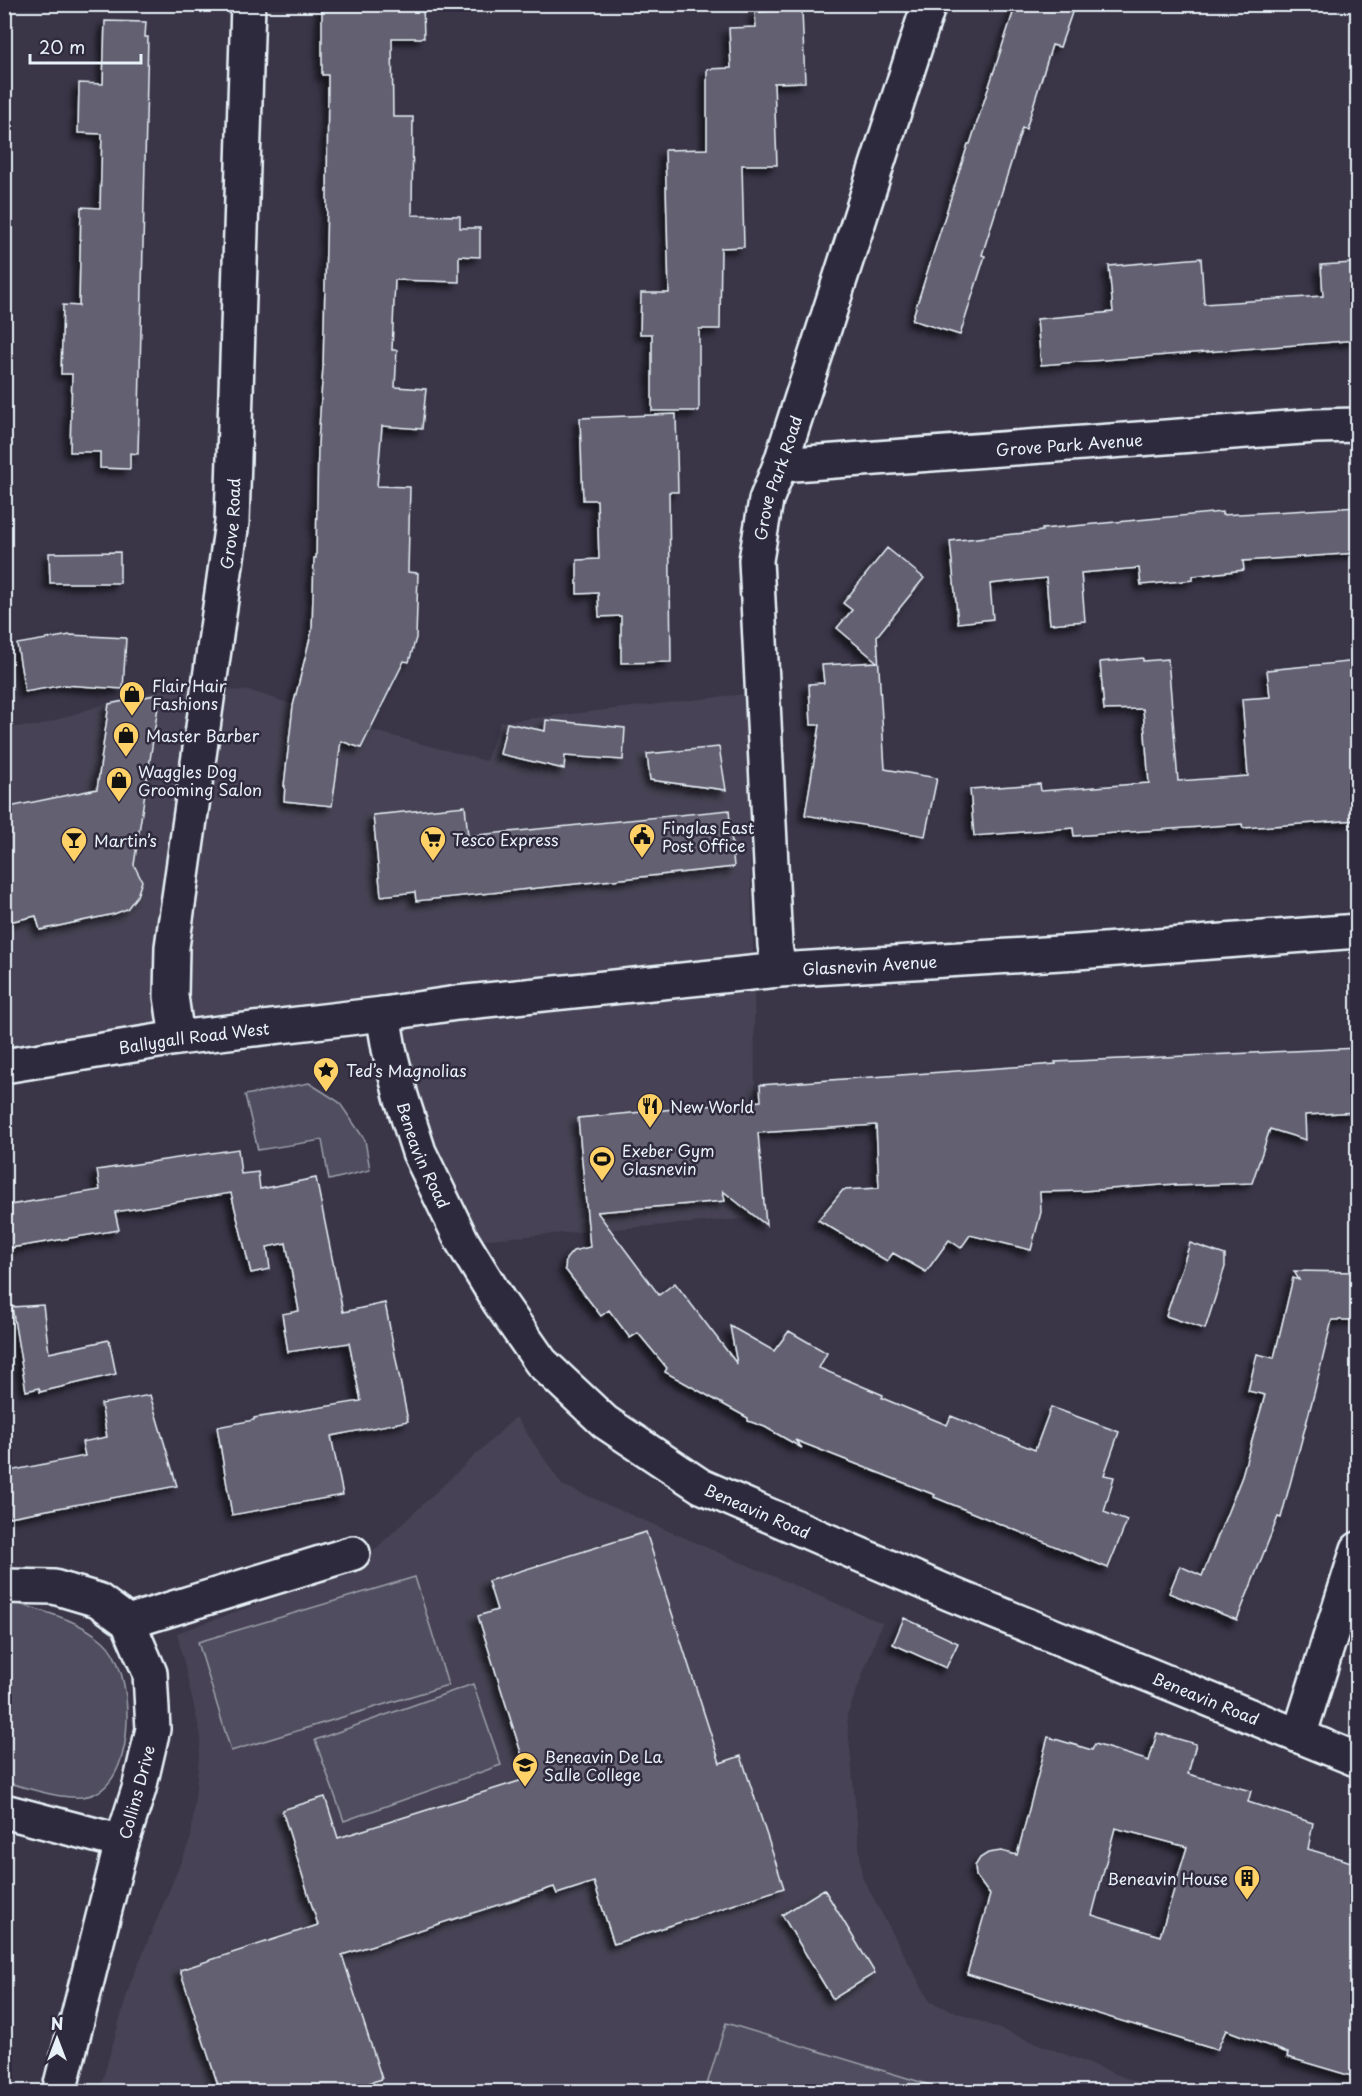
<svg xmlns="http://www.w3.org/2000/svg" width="1362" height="2096" font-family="'Playpen Sans',sans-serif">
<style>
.built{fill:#464354}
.green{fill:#504e5f;stroke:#9ca0ac;stroke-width:1.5}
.building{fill:#636171;stroke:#e8f1f8;stroke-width:1.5;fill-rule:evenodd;filter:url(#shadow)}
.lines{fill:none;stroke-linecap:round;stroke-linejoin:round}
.minor-casing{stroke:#e8f1f8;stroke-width:38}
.major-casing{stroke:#e8f1f8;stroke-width:38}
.minor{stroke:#2f2a3d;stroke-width:33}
.major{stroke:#2f2a3d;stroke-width:33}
.labels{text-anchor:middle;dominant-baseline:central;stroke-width:5;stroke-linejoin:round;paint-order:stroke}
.street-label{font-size:16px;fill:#e8f1f8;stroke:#2f2a3d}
.poi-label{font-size:16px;fill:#e8f1f8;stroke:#2f2a3d;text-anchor:start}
</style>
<defs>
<filter id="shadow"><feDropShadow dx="-5.5" dy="5.5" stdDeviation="3" flood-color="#0009"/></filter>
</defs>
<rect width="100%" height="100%" fill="#3a3648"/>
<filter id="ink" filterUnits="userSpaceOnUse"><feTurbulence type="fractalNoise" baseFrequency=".0167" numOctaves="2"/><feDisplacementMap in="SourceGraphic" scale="12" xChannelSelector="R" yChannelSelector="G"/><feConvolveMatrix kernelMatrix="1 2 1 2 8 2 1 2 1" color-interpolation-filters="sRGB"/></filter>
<g filter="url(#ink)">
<path class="built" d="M167 688 251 691 374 731 486 761 500 722 745 694 754 979 755 1102 767 1217 464 1241 388 1024 5 1077 4 727 38 726 105 704Z
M516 1417 562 1485 882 1623 847 1716 862 1877 930 2002 1160 2091 99 2092 130 1984 191 1838 201 1737 177 1633 354 1569Z"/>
<path class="green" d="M309 1083 339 1102 365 1140 370 1170 329 1180 322 1140 258 1150 245 1095Z
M415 1577 448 1685 231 1751 198 1642Z
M6 1600C40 1611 75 1617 103 1641 135 1668 138 1776 94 1794 71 1804 29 1788 5 1782L4 1601Z
M473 1684 501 1765 344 1821 315 1740Z
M726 2023 950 2091H705Z"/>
<path class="building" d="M322 4H423L424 38H392L393 117H413L412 215 460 216V228H480V257L459 256V282L395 280 392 350H397L395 387 426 389 422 429 382 426 377 486 410 487 408 572 418 573 416 638 409 662 404 661 361 748 341 741 332 806 284 801 285 786H284L293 706 312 630 314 558H316L318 444 323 367 327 203 328 75H322Z
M1016 4H1075L1060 47 1052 45 1026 129 1022 128 982 255 985 256 960 335 912 320 968 144H970Z
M802 10 805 82 774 83 777 165H742L744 247 721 248 720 329H699V411H652V334H640L641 293H669L665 150 707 149V69L731 68 729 28 756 27 755 12Z
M105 21 146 22 145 37H148L138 454 130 453V469L100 468V452H70L72 374H61L63 305 79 306 81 207 100 208 102 134 78 133 79 83 103 84Z
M1201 258 1204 304 1323 296 1321 265 1353 263 1355 294H1358V340L1041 365 1037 319 1113 312 1109 266Z
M676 414 678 492H669L671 662 621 663V616L599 617 598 593 577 594V560L599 559 597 500H583L580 418Z
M1358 507V553L1243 561 1244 570 1193 576V580L1141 585 1139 568 1081 573 1085 621 1050 624 1046 578 990 584 993 619 958 623 950 541 1042 531V529L1222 512V515Z
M887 548 924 578 877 636 885 769 937 778 925 836 805 815 820 725H811L809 684 824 683 822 665 877 662 837 628 852 610 843 603Z
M120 552V583H50L49 553Z
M70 635 126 638 123 689 64 685 25 692 17 644Z
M1143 658V661L1168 659 1178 781 1248 776 1242 699 1270 697 1267 670 1358 661V820L1243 828 1242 824 1074 836 1073 828 974 836 970 789 1040 784 1041 791 1149 783 1143 709 1104 710 1100 662Z
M160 694 134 865 142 881 137 896 127 909 114 914 40 930 36 916 4 923V808L97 789 109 704Z
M546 720 625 728 623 760 565 756 564 769 500 754 507 723 545 731Z
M719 747 726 790 650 780 647 754Z
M465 806 468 836 729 810 734 867 416 901 415 892 381 896 373 815Z
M1358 1048V1112L1305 1115 1306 1140 1270 1129 1252 1183 1175 1186V1184L1083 1191 1040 1192 1041 1212 1031 1250 970 1235 961 1248 949 1240 926 1272 893 1253 887 1261 818 1220 843 1190 879 1188 876 1125 758 1133 766 1225 723 1191 725 1201 597 1212 659 1295 675 1283 737 1364 730 1326 774 1351 789 1331 827 1353 819 1368 883 1395 882 1398 947 1425 951 1416 1035 1450 1051 1407 1119 1432 1104 1475 1114 1477 1104 1512 1127 1521 1108 1568 934 1497 935 1495 795 1440 802 1448 765 1427 748 1421V1418L665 1372 667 1368 638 1333 630 1338 609 1310 601 1316 565 1269 566 1259 573 1251 590 1247 578 1118 761 1101 760 1085 1056 1064 1055 1062Z
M238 1149 241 1174 258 1172 260 1189 316 1178 343 1312 385 1303 408 1421 331 1436 343 1495 232 1515 217 1427 254 1420V1418L361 1401 349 1343 288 1352 282 1314 299 1311 286 1243 267 1247 270 1269 251 1273 231 1193 115 1212 119 1230 4 1249V1206L100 1190 97 1170Z
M1190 1243 1225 1255V1267L1205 1329 1166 1316Z
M1294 1271 1358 1272V1320H1332L1314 1394 1281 1518 1278 1517 1237 1620 1169 1593 1180 1566 1202 1576 1241 1479 1265 1395 1248 1391 1257 1354 1274 1358 1293 1278 1299 1280Z
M43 1305 49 1353 109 1340 116 1374 40 1392 39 1388 26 1391 12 1307Z
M150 1395 177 1486 4 1518V1472L85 1456 82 1442 107 1437 101 1404Z
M646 1532 720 1763 741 1756 784 1888 614 1944 594 1882 557 1894 554 1887 342 1955 382 2079 344 2091H220L180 1970 318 1925 282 1810 325 1797 338 1838 529 1778 478 1616 497 1610 488 1581Z
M904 1618 958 1643 946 1668 893 1644Z
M1157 1733 1196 1744 1188 1774 1251 1791 1248 1802 1313 1823 1308 1849 1358 1864V2078L1287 2057 1288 2053 1226 2030 1217 2050 967 1974 990 1895 976 1876 975 1866 980 1858 988 1853 1001 1851 1017 1855 1048 1737 1092 1750 1095 1744 1149 1761ZM1115 1828 1187 1847 1160 1936 1092 1915Z
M824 1889 875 1973 833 1999 782 1915Z"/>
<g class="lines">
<g class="minor-casing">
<g id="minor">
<path id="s1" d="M780 465 1316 426 1358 425"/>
<path id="s2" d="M779 970 775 945 756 560 766 500 780 465 929 4"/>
<path id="s3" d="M383 1014 389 1049 401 1096 419 1152 462 1241 500 1303 541 1362 605 1422 701 1486 951 1594 1358 1760"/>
<path id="s4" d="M177 1038 171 996 172 947 232 522 248 4"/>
<path d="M4 1586 54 1587 98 1600 128 1622 150 1673 153 1729 139 1789 122 1842 59 2092"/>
<path d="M128 1622 353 1553"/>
<path d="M1299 1736 1358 1549"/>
<path d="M4 1811 122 1842"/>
</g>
</g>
<g class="major-casing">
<g id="major">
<path id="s5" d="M4 1066 177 1038 383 1014 457 1003 779 970 1077 952 1358 931"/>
</g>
</g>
<use href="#minor" class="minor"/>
<use href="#major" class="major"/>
</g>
</g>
<defs>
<g id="shop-pin" transform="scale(1.35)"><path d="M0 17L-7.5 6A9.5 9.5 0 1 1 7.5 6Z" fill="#ffd166" stroke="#2f2a3d"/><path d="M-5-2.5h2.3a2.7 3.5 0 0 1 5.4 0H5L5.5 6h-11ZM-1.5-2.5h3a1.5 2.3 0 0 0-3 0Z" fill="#111"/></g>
<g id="civic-pin" transform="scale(1.35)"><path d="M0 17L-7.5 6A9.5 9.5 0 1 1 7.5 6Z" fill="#ffd166" stroke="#2f2a3d"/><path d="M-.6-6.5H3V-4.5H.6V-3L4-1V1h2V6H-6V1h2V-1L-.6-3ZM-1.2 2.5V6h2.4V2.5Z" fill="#111"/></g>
<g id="supermarket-pin" transform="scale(1.35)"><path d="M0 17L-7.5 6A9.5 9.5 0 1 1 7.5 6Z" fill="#ffd166" stroke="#2f2a3d"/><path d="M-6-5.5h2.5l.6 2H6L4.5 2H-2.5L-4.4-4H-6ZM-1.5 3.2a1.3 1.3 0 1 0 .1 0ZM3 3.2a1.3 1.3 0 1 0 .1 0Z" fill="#111"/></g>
<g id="bar-pin" transform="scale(1.35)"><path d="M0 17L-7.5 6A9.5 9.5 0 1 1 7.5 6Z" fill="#ffd166" stroke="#2f2a3d"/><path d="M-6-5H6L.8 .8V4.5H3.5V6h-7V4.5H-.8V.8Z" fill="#111"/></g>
<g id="sight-pin" transform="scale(1.35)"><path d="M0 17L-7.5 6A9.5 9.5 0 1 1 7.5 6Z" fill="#ffd166" stroke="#2f2a3d"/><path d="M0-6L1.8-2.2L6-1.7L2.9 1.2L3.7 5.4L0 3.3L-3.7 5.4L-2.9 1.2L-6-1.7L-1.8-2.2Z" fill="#111"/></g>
<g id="restaurant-pin" transform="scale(1.35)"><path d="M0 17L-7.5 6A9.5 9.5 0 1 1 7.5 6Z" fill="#ffd166" stroke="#2f2a3d"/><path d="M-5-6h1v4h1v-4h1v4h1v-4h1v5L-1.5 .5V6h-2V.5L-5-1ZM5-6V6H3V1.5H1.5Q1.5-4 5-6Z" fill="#111"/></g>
<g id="stadium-pin" transform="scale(1.35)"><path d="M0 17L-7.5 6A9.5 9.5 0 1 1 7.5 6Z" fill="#ffd166" stroke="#2f2a3d"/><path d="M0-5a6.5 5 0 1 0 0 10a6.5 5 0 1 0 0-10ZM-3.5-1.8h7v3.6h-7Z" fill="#111"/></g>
<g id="school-pin" transform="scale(1.35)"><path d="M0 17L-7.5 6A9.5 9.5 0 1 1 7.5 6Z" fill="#ffd166" stroke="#2f2a3d"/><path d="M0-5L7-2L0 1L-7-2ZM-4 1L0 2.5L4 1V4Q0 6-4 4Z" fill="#111"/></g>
<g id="building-pin" transform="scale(1.35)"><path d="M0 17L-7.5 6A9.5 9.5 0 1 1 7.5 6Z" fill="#ffd166" stroke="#2f2a3d"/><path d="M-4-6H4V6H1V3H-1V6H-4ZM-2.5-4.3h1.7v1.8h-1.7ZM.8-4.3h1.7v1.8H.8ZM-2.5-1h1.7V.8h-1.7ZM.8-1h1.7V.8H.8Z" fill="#111"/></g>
</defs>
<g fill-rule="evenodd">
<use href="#shop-pin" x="132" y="694"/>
<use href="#shop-pin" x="126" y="735"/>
<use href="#shop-pin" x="119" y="780"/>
<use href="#civic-pin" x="642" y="836"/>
<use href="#supermarket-pin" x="433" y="839"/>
<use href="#bar-pin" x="74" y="840"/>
<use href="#sight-pin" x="326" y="1070"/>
<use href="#restaurant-pin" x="650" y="1106"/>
<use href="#stadium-pin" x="602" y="1159"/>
<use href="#school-pin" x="525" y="1765"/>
<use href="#building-pin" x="1247" y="1878"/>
</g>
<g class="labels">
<g class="street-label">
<text stroke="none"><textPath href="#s1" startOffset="290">Grove Park Avenue</textPath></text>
<text stroke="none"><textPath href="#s2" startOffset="496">Grove Park Road</textPath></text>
<text stroke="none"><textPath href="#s4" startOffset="519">Grove Road</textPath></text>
<text stroke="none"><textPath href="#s5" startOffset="872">Glasnevin Avenue</textPath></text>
<text stroke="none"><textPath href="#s5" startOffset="192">Ballygall Road West</textPath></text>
<text stroke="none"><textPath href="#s3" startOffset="147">Beneavin Road</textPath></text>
<text stroke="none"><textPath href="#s3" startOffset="651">Beneavin Road</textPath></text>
<text stroke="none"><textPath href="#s3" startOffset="1137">Beneavin Road</textPath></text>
<text transform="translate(136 1792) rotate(-75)">Collins Drive</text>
</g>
<g class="poi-label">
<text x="152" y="685">Flair Hair<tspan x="152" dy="18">Fashions</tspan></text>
<text x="146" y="735">Master Barber</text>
<text x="138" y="771">Waggles Dog<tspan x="138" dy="18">Grooming Salon</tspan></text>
<text x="662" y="827">Finglas East<tspan x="662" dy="18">Post Office</tspan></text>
<text x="452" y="839">Tesco Express</text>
<text x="94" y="840">Martin’s</text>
<text x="346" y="1070">Ted’s Magnolias</text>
<text x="670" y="1106">New World</text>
<text x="622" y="1150">Exeber Gym<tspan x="622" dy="18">Glasnevin</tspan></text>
<text x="544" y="1756">Beneavin De La<tspan x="544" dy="18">Salle College</tspan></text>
<text x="1228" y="1878" text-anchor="end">Beneavin House</text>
</g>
</g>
<rect width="1362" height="2096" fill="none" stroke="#2f2a3d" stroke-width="24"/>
<rect x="12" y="12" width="1338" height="2072" fill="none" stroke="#e8f1f8" stroke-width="2" filter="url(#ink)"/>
<g transform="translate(57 2039)" stroke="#2f2a3d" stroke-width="4.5" paint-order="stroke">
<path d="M0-4.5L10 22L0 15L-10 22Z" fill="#e8f1f8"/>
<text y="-9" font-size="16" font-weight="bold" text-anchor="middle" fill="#e8f1f8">N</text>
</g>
<path d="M30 54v9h111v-9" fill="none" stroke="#e8f1f8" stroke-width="3"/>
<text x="39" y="54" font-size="18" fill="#e8f1f8" stroke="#2f2a3d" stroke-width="4.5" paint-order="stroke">20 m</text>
</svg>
